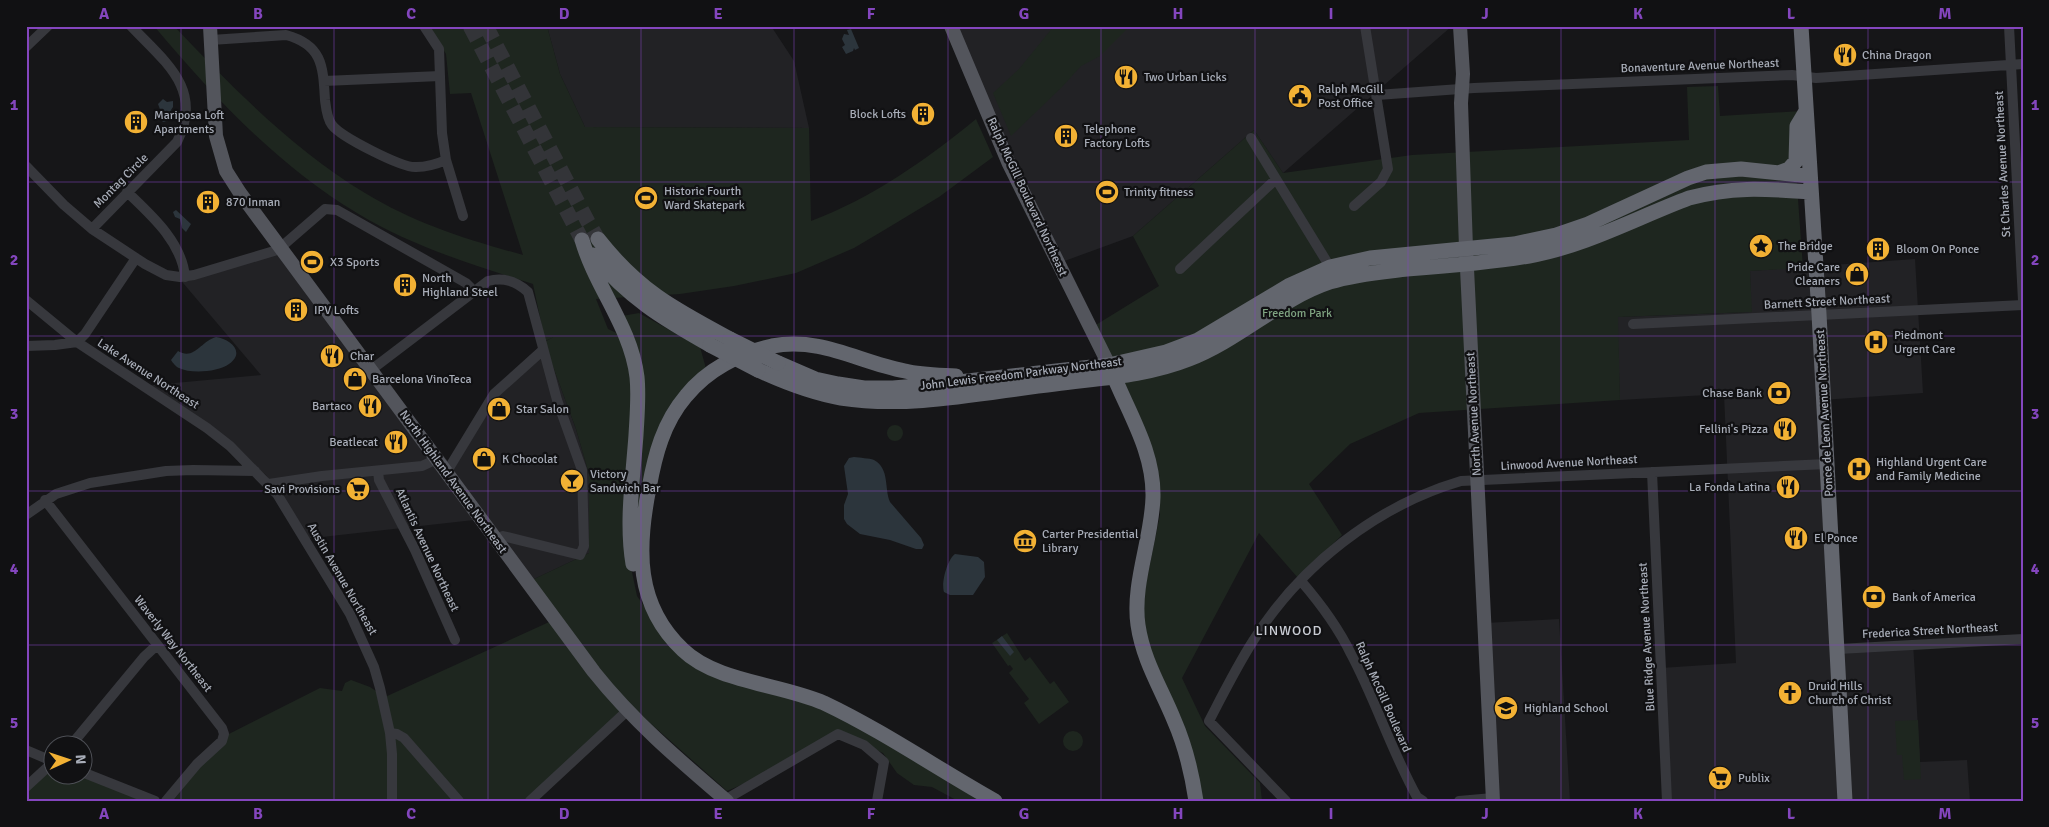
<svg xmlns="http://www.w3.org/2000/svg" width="2049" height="827" font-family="Signika,sans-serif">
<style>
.built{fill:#222225}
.green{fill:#1e261f}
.water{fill:#2c353c}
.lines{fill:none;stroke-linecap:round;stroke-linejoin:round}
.highway-tunnel{stroke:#333438;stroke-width:15;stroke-dasharray:15 8;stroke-linecap:butt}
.minor{stroke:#37383d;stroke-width:10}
.major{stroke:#53555c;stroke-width:14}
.highway{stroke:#63666e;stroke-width:15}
.highway-bridge{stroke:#63666e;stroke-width:15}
.grid{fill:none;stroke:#8446be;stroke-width:1;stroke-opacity:0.55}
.labels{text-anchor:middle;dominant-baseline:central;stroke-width:4.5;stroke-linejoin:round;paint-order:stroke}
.poi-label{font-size:12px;fill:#a8adb8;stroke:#111113;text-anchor:start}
.street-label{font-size:12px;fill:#a8adb8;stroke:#111113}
.park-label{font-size:12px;fill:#7fa381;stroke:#111113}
.neighbourhood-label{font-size:14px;letter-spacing:1px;fill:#c9ccd4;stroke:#111113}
.neatline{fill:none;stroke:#8446be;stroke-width:2}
.grid-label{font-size:16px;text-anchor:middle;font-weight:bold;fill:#8446be}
</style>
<rect width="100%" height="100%" fill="#161618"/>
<path class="built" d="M547 26H771L794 61 809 128 585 127 560 74Z
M950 26H1452L1283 173 1254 130 1133 236 1059 263Z
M282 245 450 464 495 389 544 342 576 429 589 474V553L530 581 474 520 304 539 266 475 224 440 142 386 261 375 178 277Z
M1915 259 1923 393 1822 400 1835 648 1913 642 1920 762 1967 760 1970 801H1667L1661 668 1736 663 1724 394 1620 400 1617 317 1751 312 1750 271Z
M1559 619 1570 801H1493L1485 623Z"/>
<path class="green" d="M154 26H174C232 87 292 149 365 193 414 223 468 240 523 255L471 93 450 94 446 54 429 26H547L560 74 585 127 809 128 811 221C872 198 926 160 976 119L993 157 939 197 886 229 854 248 796 273 734 286 680 294 596 299 608 329 621 335 634 385 629 558 637 596 671 644 843 718 993 801H958L932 787 914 785 897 773 883 753 835 731 750 781 727 791 631 706 529 801H173L223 737 320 688 342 691 345 683 351 680 370 687 385 697 558 618 530 581 589 553V474L576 429 544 342 554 337 545 341 533 284C473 265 411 246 357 213 278 166 213 96 154 26Z
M1054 26H1130L1100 56 1081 66 1062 87 1011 136 993 93 1019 69Z
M1718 86 1720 116 1801 111 1795 158 1803 268 1750 271 1752 312 1618 317 1620 400 1419 413 1350 444 1309 484 1342 535 1298 578 1259 533 1182 678 1205 726 1260 783 1262 801H1200L1189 738 1143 634 1144 593 1160 515 1158 477 1086 331 1159 286 1133 236 1254 130 1283 173 1412 155 1689 140 1687 87Z
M639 313 700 347 707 372 685 394 633 544 640 418 622 316Z
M887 433a8 8 0 1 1 16 0a8 8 0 1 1-16 0Z
M1007 633 1025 661 1030 657 1050 684 1054 681 1069 702 1039 724 1024 703 1029 699 1009 673 1013 669 1010 665 1008 666 992 643Z
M1918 720 1921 779 1904 780 1902 755H1897L1895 721Z
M1063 741a10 10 0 1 1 20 0a10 10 0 1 1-20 0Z
M52 761V774H82L83 771 165 801H26V785Z"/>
<path class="water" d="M851 29 859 48 855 50 854 48 853 51 846 54 842 47 845 45 842 39 844 34 849 35 847 30Z
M163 99 167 102 173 101V107L171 110 173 114 171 120 163 122 158 117 161 112 158 104Z
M176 210 191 224 186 232 182 228 180 219 175 217 173 212Z
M216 337C230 339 246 352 229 364 218 372 191 374 179 368 176 367 173 363 171 360L178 351C194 361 201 341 216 337Z
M854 457C860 458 869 458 874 460 890 469 884 488 890 502L921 538 924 545 922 549H916L890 540 860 534 847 524 844 519V505L848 494 844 466 849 458Z
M955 554 978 557 984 562 985 577 973 595H950L944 592C941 583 947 560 955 554Z
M1002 636 1014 652 1010 656 997 640Z"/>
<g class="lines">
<path class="highway-tunnel" d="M470 26 582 240
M486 26 588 222 598 239"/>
<path class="minor" d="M424 26 439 49 442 133 446 160 463 216
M2009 26 2023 301
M211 40 286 35C323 45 323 67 325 100 326 108 327 119 332 125 341 137 402 168 416 167 427 167 437 164 446 160
M26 47 48 26
M324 81 440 76
M1377 95 1474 88 1792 75 1816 78 2023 64
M1251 138 1330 267
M26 166 64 205 92 229 145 264 166 275 180 277 194 275 274 251 280 248 325 209 337 210 466 283 473 290
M127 192C151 215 182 242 185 277
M1354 206 1381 182 1388 169 1365 26
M92 229 177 142C204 89 165 62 131 26
M1180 269 1276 179
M26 300 77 342 207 428 230 446 277 494 350 614 374 667 380 688 390 733 392 754V801
M1633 324 2023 305
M26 346 55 345 77 342 85 334 136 258
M371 370 488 281C504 277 516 281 528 292L557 400 582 470 584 546 580 555 503 536 497 540
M378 471 379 480 415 550 455 640
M1652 472 1667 801
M446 473 494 394 543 350
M269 484 322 476 422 466 437 459
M45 500 222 728 224 734 222 741 197 764 166 801
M26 515 56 494 90 483 166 471 193 470 255 471
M1301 581C1320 603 1338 627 1351 654 1376 701 1391 750 1417 797L1423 801
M1838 649 2023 639
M390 733 397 734 404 738 459 801
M72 744 144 657 157 645
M26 750 52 761
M82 772 155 801
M26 787 52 763
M530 801 627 711
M723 801 838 734 864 745 884 762 877 801
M1286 801 1209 721C1223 694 1237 666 1253 641 1300 566 1376 506 1461 481L1827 464
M1459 801 1493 798"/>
<path class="major" d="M210 26 216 136 226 171 240 193 594 672C633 721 679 760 727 801
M951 26 1009 164 1109 365
M1460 26 1463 74 1461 103 1466 248 1493 801"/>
<path class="highway" d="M1801 26 1819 314 1845 801
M1781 172 1789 169 1796 161 1797 126 1806 111
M598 239C639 291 674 309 730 339
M582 240C596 288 631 327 637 377 639 396 637 416 636 435 633 478 626 522 633 564
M593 255C629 298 662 318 710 345
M778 363 815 379 838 384 864 388H893L941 384 1109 365 1166 352 1198 340 1290 285 1330 267 1370 258 1514 244 1556 235 1588 224 1688 178 1706 172 1741 169 1810 176
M1111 369C1127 411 1154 450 1153 497 1152 539 1132 584 1138 625 1143 660 1161 688 1174 720 1185 745 1192 774 1196 801
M758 370C784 382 812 393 841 398 911 409 985 392 1055 384 1100 378 1146 376 1189 359 1239 340 1279 299 1330 282 1355 274 1382 272 1407 269 1448 266 1489 263 1529 256 1585 246 1636 218 1689 198 1734 186 1766 189 1811 192
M956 376C939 375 921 375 905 371 858 362 822 337 772 346 739 353 707 370 686 396 663 423 655 455 649 488 637 548 635 605 683 650 716 682 781 684 824 703 883 731 938 769 995 801"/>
<path class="highway-bridge" d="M730 339 778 363
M710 345 758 370"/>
</g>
<path class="grid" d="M181 26V801M334 26V801M488 26V801M641 26V801M794 26V801M948 26V801M1101 26V801M1255 26V801M1408 26V801M1561 26V801M1715 26V801M1868 26V801M26 182H2023M26 336H2023M26 491H2023M26 645H2023"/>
<defs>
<g id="restaurant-disc" transform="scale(1.25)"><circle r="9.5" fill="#f2b134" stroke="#111113"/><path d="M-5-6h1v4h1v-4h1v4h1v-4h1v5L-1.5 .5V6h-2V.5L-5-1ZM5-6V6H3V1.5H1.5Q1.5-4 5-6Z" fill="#111"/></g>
<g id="civic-disc" transform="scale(1.25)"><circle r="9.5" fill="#f2b134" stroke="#111113"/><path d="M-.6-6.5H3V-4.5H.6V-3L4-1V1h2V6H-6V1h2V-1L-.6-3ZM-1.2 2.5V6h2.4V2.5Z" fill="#111"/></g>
<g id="building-disc" transform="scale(1.25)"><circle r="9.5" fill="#f2b134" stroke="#111113"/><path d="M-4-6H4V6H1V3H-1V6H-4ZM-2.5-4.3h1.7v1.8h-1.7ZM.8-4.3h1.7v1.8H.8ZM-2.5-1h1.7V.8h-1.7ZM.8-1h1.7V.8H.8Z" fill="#111"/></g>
<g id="stadium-disc" transform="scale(1.25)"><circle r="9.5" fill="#f2b134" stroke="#111113"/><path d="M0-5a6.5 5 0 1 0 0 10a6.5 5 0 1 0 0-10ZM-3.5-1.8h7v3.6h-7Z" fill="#111"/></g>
<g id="sight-disc" transform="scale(1.25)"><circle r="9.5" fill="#f2b134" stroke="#111113"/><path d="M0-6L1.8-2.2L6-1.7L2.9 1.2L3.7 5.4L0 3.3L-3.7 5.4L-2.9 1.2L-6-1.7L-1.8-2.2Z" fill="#111"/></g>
<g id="shop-disc" transform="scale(1.25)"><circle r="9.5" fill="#f2b134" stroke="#111113"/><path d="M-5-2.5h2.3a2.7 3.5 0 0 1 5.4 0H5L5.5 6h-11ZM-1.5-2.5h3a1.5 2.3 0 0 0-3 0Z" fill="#111"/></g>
<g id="hospital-disc" transform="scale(1.25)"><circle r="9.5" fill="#f2b134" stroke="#111113"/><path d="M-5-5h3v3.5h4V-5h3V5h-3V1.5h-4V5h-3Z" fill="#111"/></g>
<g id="bank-disc" transform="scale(1.25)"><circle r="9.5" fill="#f2b134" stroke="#111113"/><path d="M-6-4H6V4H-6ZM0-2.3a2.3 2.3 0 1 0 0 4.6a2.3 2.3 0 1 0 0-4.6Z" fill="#111"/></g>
<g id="bar-disc" transform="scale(1.25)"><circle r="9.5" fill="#f2b134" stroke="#111113"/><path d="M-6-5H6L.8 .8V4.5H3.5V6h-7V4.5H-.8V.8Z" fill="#111"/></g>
<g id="supermarket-disc" transform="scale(1.25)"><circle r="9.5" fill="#f2b134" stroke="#111113"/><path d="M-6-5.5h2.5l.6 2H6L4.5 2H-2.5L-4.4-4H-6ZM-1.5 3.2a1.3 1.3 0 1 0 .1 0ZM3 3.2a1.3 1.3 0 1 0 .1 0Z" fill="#111"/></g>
<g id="museum-disc" transform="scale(1.25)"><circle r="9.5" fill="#f2b134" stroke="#111113"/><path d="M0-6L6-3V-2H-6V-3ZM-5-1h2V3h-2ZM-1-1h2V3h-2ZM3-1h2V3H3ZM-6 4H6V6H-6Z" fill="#111"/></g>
<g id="church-disc" transform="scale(1.25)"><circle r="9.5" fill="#f2b134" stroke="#111113"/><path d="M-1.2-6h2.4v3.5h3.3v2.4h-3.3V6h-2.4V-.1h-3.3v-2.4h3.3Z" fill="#111"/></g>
<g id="school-disc" transform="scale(1.25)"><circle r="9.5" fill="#f2b134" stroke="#111113"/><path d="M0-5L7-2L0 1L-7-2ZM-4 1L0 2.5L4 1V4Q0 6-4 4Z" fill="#111"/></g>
</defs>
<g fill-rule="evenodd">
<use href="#restaurant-disc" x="1845" y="55"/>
<use href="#restaurant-disc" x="1126" y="77"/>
<use href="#civic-disc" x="1300" y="96"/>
<use href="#building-disc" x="923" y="114"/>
<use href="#building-disc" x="136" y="122"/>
<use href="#building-disc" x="1066" y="136"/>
<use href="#stadium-disc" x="1107" y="192"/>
<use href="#stadium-disc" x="646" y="198"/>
<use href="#building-disc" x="208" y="202"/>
<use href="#sight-disc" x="1761" y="246"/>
<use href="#building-disc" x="1878" y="249"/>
<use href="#stadium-disc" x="312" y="262"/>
<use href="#shop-disc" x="1857" y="274"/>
<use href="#building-disc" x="405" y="285"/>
<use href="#building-disc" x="296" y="310"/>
<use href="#hospital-disc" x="1876" y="342"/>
<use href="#restaurant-disc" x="332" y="356"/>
<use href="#shop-disc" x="355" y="379"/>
<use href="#bank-disc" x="1779" y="393"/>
<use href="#restaurant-disc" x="370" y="406"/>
<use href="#shop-disc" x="499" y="409"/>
<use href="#restaurant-disc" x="1785" y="429"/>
<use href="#restaurant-disc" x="396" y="442"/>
<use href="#shop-disc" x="484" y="459"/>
<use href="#hospital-disc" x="1859" y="469"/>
<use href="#bar-disc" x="572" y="481"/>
<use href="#restaurant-disc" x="1788" y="487"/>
<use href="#supermarket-disc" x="358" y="489"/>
<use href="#restaurant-disc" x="1796" y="538"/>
<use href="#museum-disc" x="1025" y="541"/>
<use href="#bank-disc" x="1874" y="597"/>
<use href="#church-disc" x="1790" y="693"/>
<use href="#school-disc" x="1506" y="708"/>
<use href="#supermarket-disc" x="1720" y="778"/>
</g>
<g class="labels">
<g class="poi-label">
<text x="1862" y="55">China Dragon</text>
<text x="1144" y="77">Two Urban Licks</text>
<text x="1318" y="89">Ralph McGill<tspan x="1318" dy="14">Post Office</tspan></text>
<text x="906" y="114" text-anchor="end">Block Lofts</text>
<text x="154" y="115">Mariposa Loft<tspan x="154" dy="14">Apartments</tspan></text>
<text x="1084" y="129">Telephone<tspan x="1084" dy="14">Factory Lofts</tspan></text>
<text x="664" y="191">Historic Fourth<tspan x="664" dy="14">Ward Skatepark</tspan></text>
<text x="1124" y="192">Trinity fitness</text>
<text x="226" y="202">870 Inman</text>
<text x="1778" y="246">The Bridge</text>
<text x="1896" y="249">Bloom On Ponce</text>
<text x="330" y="262">X3 Sports</text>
<text x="1840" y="267" text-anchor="end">Pride Care<tspan x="1840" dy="14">Cleaners</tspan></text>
<text x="422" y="278">North<tspan x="422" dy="14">Highland Steel</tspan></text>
<text x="314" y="310">IPV Lofts</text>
<text x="1894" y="335">Piedmont<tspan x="1894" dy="14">Urgent Care</tspan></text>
<text x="350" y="356">Char</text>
<text x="372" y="379">Barcelona VinoTeca</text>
<text x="1762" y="393" text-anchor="end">Chase Bank</text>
<text x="352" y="406" text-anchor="end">Bartaco</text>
<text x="516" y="409">Star Salon</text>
<text x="1768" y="429" text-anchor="end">Fellini's Pizza</text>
<text x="378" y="442" text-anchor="end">Beatlecat</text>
<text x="502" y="459">K Chocolat</text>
<text x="1876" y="462">Highland Urgent Care<tspan x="1876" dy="14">and Family Medicine</tspan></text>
<text x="590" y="474">Victory<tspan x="590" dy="14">Sandwich Bar</tspan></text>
<text x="1770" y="487" text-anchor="end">La Fonda Latina</text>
<text x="340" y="489" text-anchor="end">Savi Provisions</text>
<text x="1042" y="534">Carter Presidential<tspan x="1042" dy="14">Library</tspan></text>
<text x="1814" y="538">El Ponce</text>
<text x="1892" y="597">Bank of America</text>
<text x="1808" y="686">Druid Hills<tspan x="1808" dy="14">Church of Christ</tspan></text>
<text x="1524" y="708">Highland School</text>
<text x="1738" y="778">Publix</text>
</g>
<g class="street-label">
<text transform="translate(1700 66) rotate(-2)">Bonaventure Avenue Northeast</text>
<text transform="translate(2003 164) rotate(-93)">St Charles Avenue Northeast</text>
<text transform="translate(121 181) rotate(-45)">Montag Circle</text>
<text transform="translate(1027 197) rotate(65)">Ralph McGill Boulevard Northeast</text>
<text transform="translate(1827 302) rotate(-3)">Barnett Street Northeast</text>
<text transform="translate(148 374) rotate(33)">Lake Avenue Northeast</text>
<text transform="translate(1021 374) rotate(-7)">John Lewis Freedom Parkway Northeast</text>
<text transform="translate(1825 413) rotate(-93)">Ponce de Leon Avenue Northeast</text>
<text transform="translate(1474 414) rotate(-93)">North Avenue Northeast</text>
<text transform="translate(1569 463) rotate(-3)">Linwood Avenue Northeast</text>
<text transform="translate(453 482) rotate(54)">North Highland Avenue Northeast</text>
<text transform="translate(427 550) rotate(65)">Atlantis Avenue Northeast</text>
<text transform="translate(342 579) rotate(60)">Austin Avenue Northeast</text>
<text transform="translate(1930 631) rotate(-3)">Frederica Street Northeast</text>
<text transform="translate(1647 637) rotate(-93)">Blue Ridge Avenue Northeast</text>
<text transform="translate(173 644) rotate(52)">Waverly Way Northeast</text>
<text transform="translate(1383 697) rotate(66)">Ralph McGill Boulevard</text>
</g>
<g class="park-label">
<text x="1297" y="313">Freedom Park</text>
</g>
<g class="neighbourhood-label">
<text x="1289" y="630">LINWOOD</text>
</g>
</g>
<rect width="2049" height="827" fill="none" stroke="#111113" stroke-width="55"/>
<g transform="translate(68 760) rotate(87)"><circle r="24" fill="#111113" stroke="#4d4f55"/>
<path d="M0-4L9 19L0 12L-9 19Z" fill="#f2b134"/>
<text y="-8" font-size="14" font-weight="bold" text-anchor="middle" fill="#a8adb8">N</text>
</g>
<rect x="28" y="28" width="1994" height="772" class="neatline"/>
<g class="grid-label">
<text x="104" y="19">A</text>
<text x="258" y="19">B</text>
<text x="411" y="19">C</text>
<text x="564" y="19">D</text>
<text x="718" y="19">E</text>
<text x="871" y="19">F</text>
<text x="1024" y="19">G</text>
<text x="1178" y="19">H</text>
<text x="1331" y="19">I</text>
<text x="1485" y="19">J</text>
<text x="1638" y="19">K</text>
<text x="1791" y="19">L</text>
<text x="1945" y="19">M</text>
<text x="14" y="110">1</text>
<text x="2035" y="110">1</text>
<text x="14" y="265">2</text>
<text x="2035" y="265">2</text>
<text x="14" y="419">3</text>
<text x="2035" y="419">3</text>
<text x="14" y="574">4</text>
<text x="2035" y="574">4</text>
<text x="14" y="728">5</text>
<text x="2035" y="728">5</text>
<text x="104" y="819">A</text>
<text x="258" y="819">B</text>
<text x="411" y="819">C</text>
<text x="564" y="819">D</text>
<text x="718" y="819">E</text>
<text x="871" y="819">F</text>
<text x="1024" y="819">G</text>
<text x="1178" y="819">H</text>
<text x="1331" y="819">I</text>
<text x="1485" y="819">J</text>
<text x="1638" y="819">K</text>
<text x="1791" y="819">L</text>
<text x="1945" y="819">M</text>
</g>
</svg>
